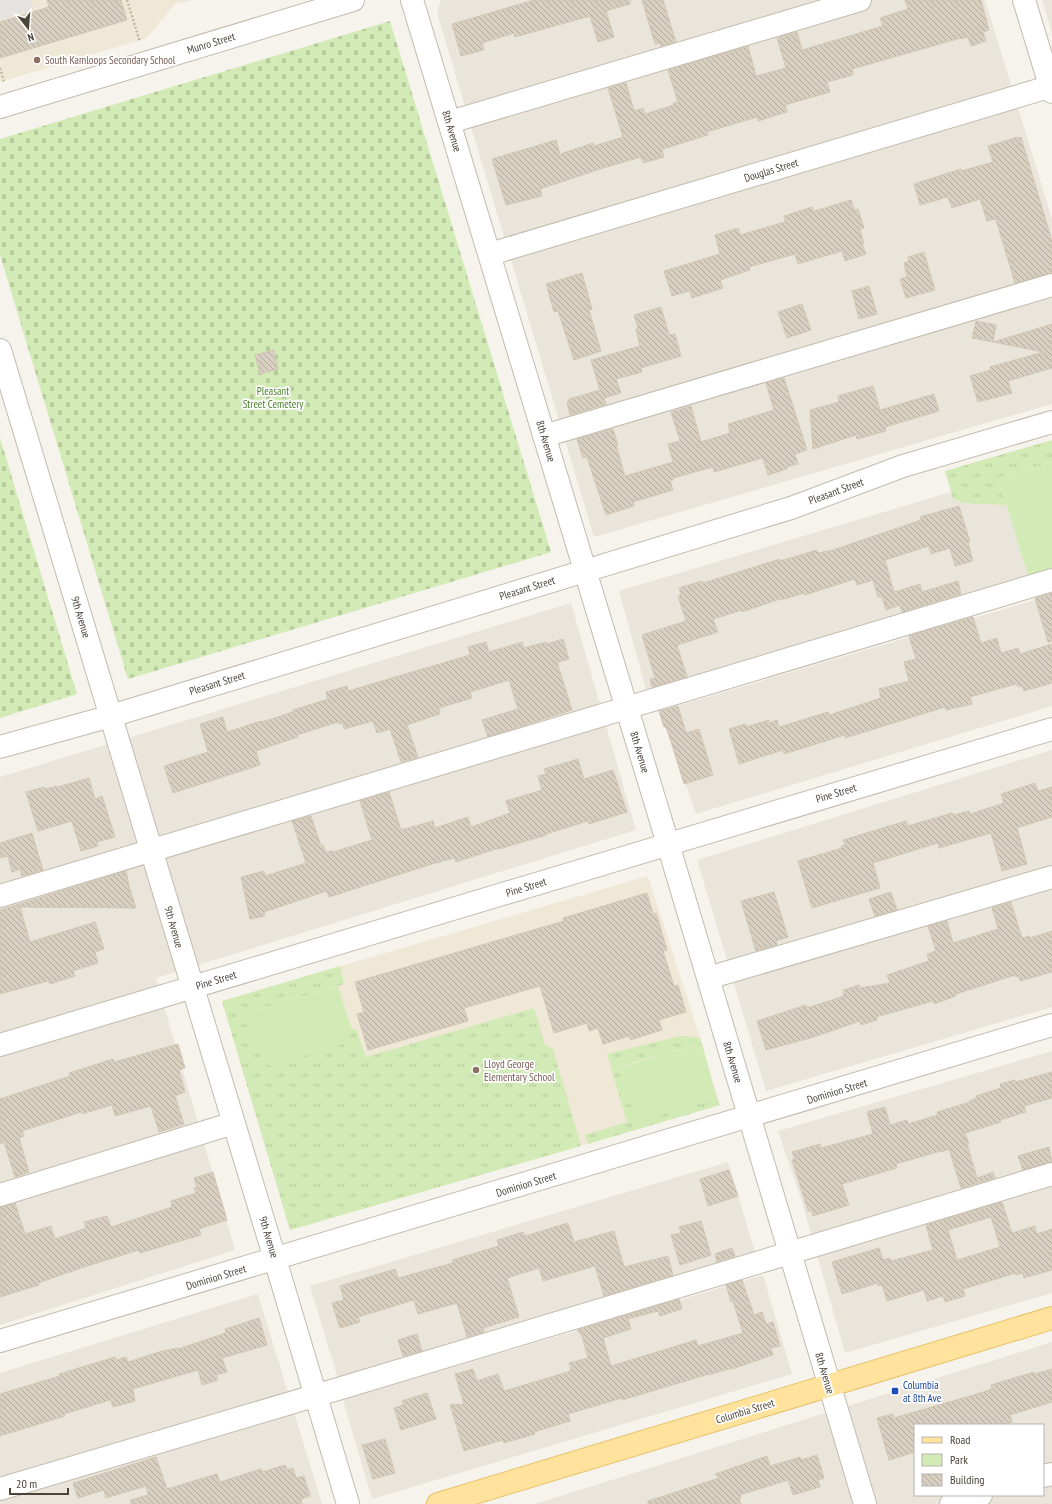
<svg xmlns="http://www.w3.org/2000/svg" width="1052" height="1504" font-family="'PT Sans Narrow',sans-serif">
<style>
.residential{fill:#eae5da;fill-rule:evenodd}
.education{fill:#efe8d6}
.grass{fill:url(#grass-tufts)}
.cemetery{fill:url(#cemetery-stones)}
.park{fill:#d2eab5}
.parking{fill:#e5e3e0}
.building{fill:url(#building-back-hatch);stroke:#d3c7b4;fill-rule:evenodd}
.lines{fill:none;stroke-linecap:round;stroke-linejoin:round}
.minor-casing{stroke:#c2bbae;stroke-width:24}
.major-casing{stroke:#e6c16a;stroke-width:24}
.path{stroke:#c4b79f;stroke-width:2.5;stroke-dasharray:2 2;stroke-linecap:butt}
.minor{stroke:#fff;stroke-width:22}
.major{stroke:#ffe39c;stroke-width:22}
.education-dot{fill:#8d6e63;stroke:#fff;stroke-width:1.5}
.transit-dot{fill:#1a4fb4;stroke:#fff;stroke-width:1.5}
.labels{text-anchor:middle;dominant-baseline:central;stroke-width:3.5;stroke-linejoin:round;paint-order:stroke}
.street-label{font-size:11px;fill:#4b4439;stroke:#fff}
.education-label{font-size:11px;fill:#785e54;stroke:#fff;text-anchor:start}
.park-label{font-size:11px;fill:#4a7f2a;stroke:#fff}
.transit-label{font-size:11px;fill:#164399;stroke:#fff;text-anchor:start}
</style>
<defs>
<pattern id="grass-tufts" width="24" height="20" patternUnits="userSpaceOnUse"><rect width="24" height="20" fill="#d2eab5"/><path d="M3 7l-1-3M5 7V3M7 7l1-3M15 17l-1-3M17 17v-4M19 17l1-3" fill="none" stroke="#b6ca9c"/></pattern>
<pattern id="cemetery-stones" width="16" height="16" patternUnits="userSpaceOnUse"><rect width="16" height="16" fill="#d2eab5"/><path d="M2 7V4a2 2 0 0 1 4 0v3zM10 15v-3a2 2 0 0 1 4 0v3z" fill="#b6ca9c"/></pattern>
<pattern id="building-back-hatch" width="6" height="6" patternUnits="userSpaceOnUse"><rect width="6" height="6" fill="#d8cfc1"/><path d="M-1 5l2 2M0 0l6 6M5-1l2 2" fill="none" stroke="#b1aa9e"/></pattern>
</defs>
<rect width="100%" height="100%" fill="#f6f3ec"/>
<path class="residential" d="M441 0H985L1052 219V404L594 537 437 13Z
M1042 0H1052V33Z
M998 478 1029 579 647 693 619 591Z
M1052 595V706L696 814 660 711Z
M571 603 636 830 156 978 235 1250 0 1325V777Z
M1052 750V1007L766 1091 697 860Z
M1052 1051V1293L845 1353 801 1199 778 1131Z
M728 1162 756 1255 338 1379 310 1286Z
M763 1275 792 1374 372 1499 343 1400Z
M258 1294 322 1504H0V1373Z
M1052 1342V1504H535ZM915 1425H1043V1495H915Z"/>
<path class="education" d="M0 0H192L175 4 147 38 0 82Z
M648 876 702 1044 720 1105 290 1230 222 1001Z"/>
<path class="grass" d="M1052 440V462L998 478 1006 505 963 503 953 498 945 471Z
M340 966 344 984 251 1012 343 1044 352 1030 356 1029 366 1057 534 1008 545 1045 553 1049 581 1146 290 1230 222 1001Z
M681 1036 700 1038 702 1044 620 1066 707 1099 716 1096 720 1105 588 1144 585 1135 627 1122 607 1054Z"/>
<path class="cemetery" d="M390 21 551 552 128 679 0 255V139Z
M0 438 77 694 0 718Z"/>
<path class="park" d="M1052 462V572L1029 579 998 478Z
M338 986 352 1030 343 1044 272 1066 263 1063 245 1020 251 1012Z
M702 1044 716 1096 636 1120 620 1067Z"/>
<path class="parking" d="M0 0H31L34 10 0 20Z"/>
<path class="building" d="M47 0H121L127 20 0 58V22L49 7Z
M534 0H630V4L606 11 614 37 598 42 590 16 515 37 514 33 482 43 484 50 461 56 452 24Z
M642 0H663L676 42 661 46 660 43 655 44Z
M905 0H981L989 30 983 32 986 41 971 46 968 37 961 39V38L852 69 853 75 827 82 830 92 785 105 787 112 758 121 757 117 707 132 708 135 663 149 662 150 664 157 643 163 641 157 603 168 540 189 542 196 506 205 492 159 556 140 560 154 593 143 594 146 623 137 608 88 626 83 634 111 643 108 645 114 674 105 673 103 678 102 668 70 748 46 756 76 786 68 777 38 797 32 802 50 883 26 880 18 908 9Z
M1018 137 1019 138 1021 137 1052 241V273L1015 283 996 220 995 219 987 221 980 199 952 208 948 197 920 205 914 184 961 169V171L993 162 988 146Z
M851 200 854 210 858 209 864 228 860 229 864 244H862L866 254 845 261 842 251 798 264 795 254 749 267 750 270 720 280 723 288 692 298 690 291 672 296 664 271 720 254 715 235 738 228 740 235 785 222 784 216 812 207 813 211 821 209Z
M924 252 935 290 906 298 900 279 907 277 904 263 909 261 908 257Z
M582 273 592 309 589 310 601 351 574 360 558 311 554 312 546 284Z
M869 286 877 314 859 319 852 291Z
M802 304 811 330 787 338 778 312Z
M661 307 669 335 675 334 681 356 641 368 642 372 616 379 621 393 604 398 606 404 570 415 567 402 569 401V399L600 390 591 360 640 346 636 329 638 328 634 315Z
M976 321 996 325 993 342 972 338Z
M1052 324V368L1008 381 1012 393 978 402 970 376 991 370 990 367 1043 352 993 342Z
M274 350 278 369 260 374 255 355Z
M784 378 807 450 795 454 798 464 787 467V469L768 475 763 458 714 472 713 467 673 478V480H670L673 490 633 502 634 506 606 515 587 457 583 458 577 439 613 429 618 445H616L625 476 673 462 668 444 680 441 671 412 691 406 701 442 730 433 728 424 774 410 766 383Z
M873 386 880 410 934 394 939 411 885 427 886 431 857 439 856 435 813 449 810 410 839 402 838 396Z
M959 506 970 542 968 543 973 561 955 566 950 548 931 554 929 546 885 560 894 592 920 584 922 592 958 581 961 594 902 612 900 605 886 610 882 597H878L873 580 857 585 855 579 805 595V593L780 600V599L742 612V610L713 619 718 632 677 645 687 677 652 687 650 679 655 678 642 635 686 621 678 596 681 595 679 588 702 581 703 583 780 559V561L817 550 818 553 833 550 921 520 920 517Z
M1052 593V641L1048 642 1035 598Z
M973 617 981 643 997 638 1001 653 1018 648 1020 654 1052 644V683L1024 691 1022 686 1018 687 1016 684 970 697 972 704 946 710 945 707 845 738V735L784 754 783 750 739 764 729 729 746 724V727L769 720V723L777 720 779 727 828 712 829 715 881 698 879 689 909 681 904 662 916 659 909 636Z
M563 639 569 659 558 662V665L572 710 488 737 482 720 518 709 509 680 470 692 472 698 439 708 440 714 407 725 418 757 401 762 390 729 377 733 373 721 344 729 343 723 339 724 338 722 297 735 298 737 256 751 260 765 173 793 164 766 208 752 200 724 223 717 227 732 261 721 262 722 293 712V710L328 699 326 692 347 686 348 691 470 655 468 647 486 642 489 652 522 642 524 648 546 642 547 644Z
M678 706 686 733 699 729 713 775 684 784 673 748 666 727H664L659 711Z
M578 759 584 779 613 770 627 812 589 824 588 821 546 834 547 835 499 849V848L456 862 454 858 432 864 329 897 327 891 264 912 265 916 250 919 241 877 264 871 265 876 306 863 292 821 311 816 321 846 323 845 326 852 332 851 333 852 372 840 360 801 389 792 401 830 433 821 435 828 468 817 471 827 510 813 506 801 542 790 538 776 546 774 544 769Z
M89 778 95 799 102 796 115 837 97 842 98 846 81 851 72 821 38 831 26 792 44 787 45 789 57 786 58 787Z
M1035 783 1038 791 1052 787V817L1017 828 1027 864 1002 871 991 833 939 848 938 843 873 863 880 888 812 908 798 861 842 848 841 846 845 845 843 840 906 821 908 826 952 813 953 815 969 811 970 814 1004 803 1001 794Z
M32 833 43 870 22 876 20 869 12 872 8 856 0 858V843Z
M126 871 129 886 136 908 20 907 30 942 95 922 104 949 95 952 98 963 73 971 75 976 50 984 48 981 0 994V910Z
M774 892 788 937 776 941 777 945 756 951 741 901Z
M891 892 897 910 875 916 869 899Z
M647 893 653 914 656 913 667 950 663 951 674 986 678 985 686 1012 659 1020 662 1030 630 1040V1036L603 1044 598 1028 589 1031 587 1023 554 1033 540 986 464 1008 468 1021 368 1050 357 1014 364 1012 355 982 564 921 563 918Z
M1011 902 1022 938 1029 936 1030 938 1052 931V972L1020 981 1019 976 1016 977 1015 975 956 994V996L934 1004 933 1001 876 1017 877 1020 861 1025 860 1021 817 1036 766 1050 757 1021 806 1005 807 1008 844 996 843 990 859 985 860 988 890 983 887 975 929 961 927 954 936 951 928 926 947 921 953 943 998 929 992 908Z
M178 1044 185 1068 179 1070 185 1092 175 1096 184 1124 159 1132 151 1106 115 1116 112 1105 82 1114 81 1112 22 1131 24 1136 19 1138 29 1172 15 1177 4 1142 0 1144V1099L70 1076 69 1073 113 1059 114 1062Z
M1052 1072V1098L1024 1106 1026 1112 1000 1120 1001 1122 965 1133 969 1144H967L977 1178 993 1172 995 1178 961 1188 949 1149 942 1152 941 1151 896 1164 897 1168 842 1184 849 1205 813 1216 811 1210 808 1211 792 1160 795 1159 792 1152 820 1144 821 1148 873 1134 867 1112 885 1107 890 1125 907 1120 908 1124 938 1115 937 1112 970 1102 969 1101 977 1098 976 1096 1001 1088 1000 1084 1015 1080V1082L1023 1080Z
M1049 1147 1052 1162 1023 1170 1018 1156Z
M729 1170 738 1196 708 1206 700 1179Z
M213 1172 227 1220 199 1229 201 1235 140 1253 139 1250 84 1267 38 1283 39 1285 0 1297V1207L15 1203 25 1234 51 1226 55 1239 86 1228 84 1222 107 1216 111 1227 172 1207 171 1201 196 1193 194 1188 197 1187 194 1178Z
M1002 1202 1012 1233 1035 1226 1037 1234 1052 1229V1270L1024 1278 1023 1273 1016 1275V1273L963 1289 965 1296 945 1302 943 1296 927 1301 924 1290 887 1301 882 1285 878 1286V1283L842 1294 832 1262 879 1248 883 1260 890 1258 891 1261 933 1250 926 1225ZM991 1217 1000 1247 957 1260 948 1230Z
M701 1221 711 1255 680 1265 671 1235 681 1233 679 1227Z
M568 1223 574 1242 614 1231 624 1267 668 1256 673 1275 604 1296 595 1266 543 1281 539 1268 507 1278 519 1317 483 1328 484 1332 467 1337 457 1303 418 1314 414 1300 358 1317 360 1322 340 1328 332 1303 344 1300 340 1286 395 1269 398 1278 453 1263 452 1260 499 1246 497 1240 523 1232 525 1236Z
M732 1248 735 1256 717 1262 715 1254Z
M742 1280 754 1315 762 1312 766 1324 773 1322 780 1346 771 1348 773 1355 732 1369V1368L709 1375V1374L622 1400V1398L568 1414 570 1421 534 1432 535 1434 504 1443 503 1440 464 1451 450 1405 464 1404 455 1374 473 1369 477 1381 498 1374 504 1391 571 1371 569 1363 588 1358 582 1336 577 1330 679 1299 682 1309 660 1316 658 1311 628 1319 631 1329 603 1338 611 1366 696 1340 698 1346 743 1333 733 1301 731 1302 726 1285Z
M259 1318 267 1345 222 1358 227 1372 216 1375 218 1380 202 1385 198 1370 133 1389 135 1401 113 1407 111 1401 110 1400 64 1414 65 1416 0 1436V1394L60 1376 59 1374 115 1357 116 1360 126 1357 128 1362 159 1352 177 1348 178 1349 226 1333 225 1329Z
M417 1334 422 1351 403 1356 398 1340Z
M1052 1369V1402L1010 1415 1012 1422 1001 1425H915V1452L889 1460 877 1418 893 1414 894 1418 977 1394 992 1389 991 1385 1034 1372V1374Z
M427 1393 436 1419 401 1430 394 1408 403 1405 402 1401Z
M385 1439 395 1473 373 1479 362 1445Z
M817 1455 824 1478 818 1480 820 1487 793 1495 788 1480 740 1495 741 1498 739 1499 741 1504H648V1501L719 1478 715 1474 767 1456 770 1466 800 1457 801 1460Z
M156 1457 167 1489 217 1474 220 1482 261 1469 262 1472 285 1465 287 1470 293 1468 296 1478 304 1476 310 1496 301 1499 302 1504H131L130 1500 148 1495 146 1486 106 1498 104 1490 78 1498 73 1483Z"/>
<g class="lines">
<g class="minor-casing">
<path id="minor" d="M412 0 668 844 865 1504
M1024 0 1052 92
M0 107 353 0
M450 122 860 0
M490 254 1052 86
M0 350 275 1259 348 1504
M544 436 1052 285
M0 747 111 716 791 508 903 466 1052 422
M0 896 1052 580
M708 978 1052 877
M0 1045 1052 729
M0 1195 234 1123
M0 1341 1052 1025
M1043 1476 1052 1474
M0 1489 338 1389 1052 1174
M951 1504 981 1495"/>
</g>
<g class="major-casing">
<path id="major" d="M438 1504 1052 1318"/>
</g>
<path class="path" d="M127 0 140 42
M0 68 4 82"/>
<use href="#minor" class="minor"/>
<use href="#major" class="major"/>
</g>
<g class="education-dot">
<circle cx="37" cy="60" r="4"/>
<circle cx="476" cy="1070" r="4"/>
</g>
<rect class="transit-dot" x="891" y="1387" width="8" height="8" rx="2"/>
<g class="labels">
<g class="street-label">
<text transform="translate(211 43) rotate(-17)">Munro Street</text>
<text transform="translate(452 131) rotate(73)">8th Avenue</text>
<text transform="translate(771 170) rotate(-17)">Douglas Street</text>
<text transform="translate(546 441) rotate(73)">8th Avenue</text>
<text transform="translate(836 491) rotate(-20)">Pleasant Street</text>
<text transform="translate(527 588) rotate(-17)">Pleasant Street</text>
<text transform="translate(81 617) rotate(73)">9th Avenue</text>
<text transform="translate(217 683) rotate(-17)">Pleasant Street</text>
<text transform="translate(640 752) rotate(73)">8th Avenue</text>
<text transform="translate(836 793) rotate(-17)">Pine Street</text>
<text transform="translate(526 887) rotate(-17)">Pine Street</text>
<text transform="translate(174 927) rotate(74)">9th Avenue</text>
<text transform="translate(216 980) rotate(-17)">Pine Street</text>
<text transform="translate(733 1062) rotate(73)">8th Avenue</text>
<text transform="translate(837 1091) rotate(-17)">Dominion Street</text>
<text transform="translate(526 1184) rotate(-17)">Dominion Street</text>
<text transform="translate(269 1237) rotate(73)">9th Avenue</text>
<text transform="translate(216 1277) rotate(-17)">Dominion Street</text>
<text transform="translate(825 1373) rotate(73)">8th Avenue</text>
<text transform="translate(745 1411) rotate(-17)">Columbia Street</text>
</g>
<g class="education-label">
<text x="45" y="60">South Kamloops Secondary School</text>
<text x="484" y="1064">Lloyd George<tspan x="484" dy="13">Elementary School</tspan></text>
</g>
<g class="park-label">
<text x="273" y="391">Pleasant<tspan x="273" dy="13">Street Cemetery</tspan></text>
</g>
<g class="transit-label">
<text x="903" y="1385">Columbia<tspan x="903" dy="13">at 8th Ave</tspan></text>
</g>
</g>
<rect x="914" y="1424" width="130" height="72" fill="#ffffff" stroke="#b7b4b0"/>
<rect x="922" y="1437" width="20" height="6" fill="#ffe39c" stroke="#b7b4b0"/>
<text x="950" y="1444" font-size="12" fill="#4b4439">Road</text>
<rect x="922" y="1454" width="20" height="12" fill="#d2eab5" stroke="#b7b4b0"/>
<text x="950" y="1464" font-size="12" fill="#4b4439">Park</text>
<rect x="922" y="1474" width="20" height="12" fill="url(#building-back-hatch)" stroke="#b7b4b0"/>
<text x="950" y="1484" font-size="12" fill="#4b4439">Building</text>
<g transform="translate(28 28) rotate(163)" stroke="#ffffff" stroke-width="3" paint-order="stroke">
<path d="M0-3L7 15L0 10L-7 15Z" fill="#4b4439"/>
<text y="-6" font-size="11" font-weight="bold" text-anchor="middle" fill="#4b4439">N</text>
</g>
<path d="M10 1488v6h58v-6" fill="none" stroke="#4b4439" stroke-width="2"/>
<text x="16" y="1488" font-size="12" fill="#4b4439" stroke="#ffffff" stroke-width="3" paint-order="stroke">20 m</text>
</svg>
